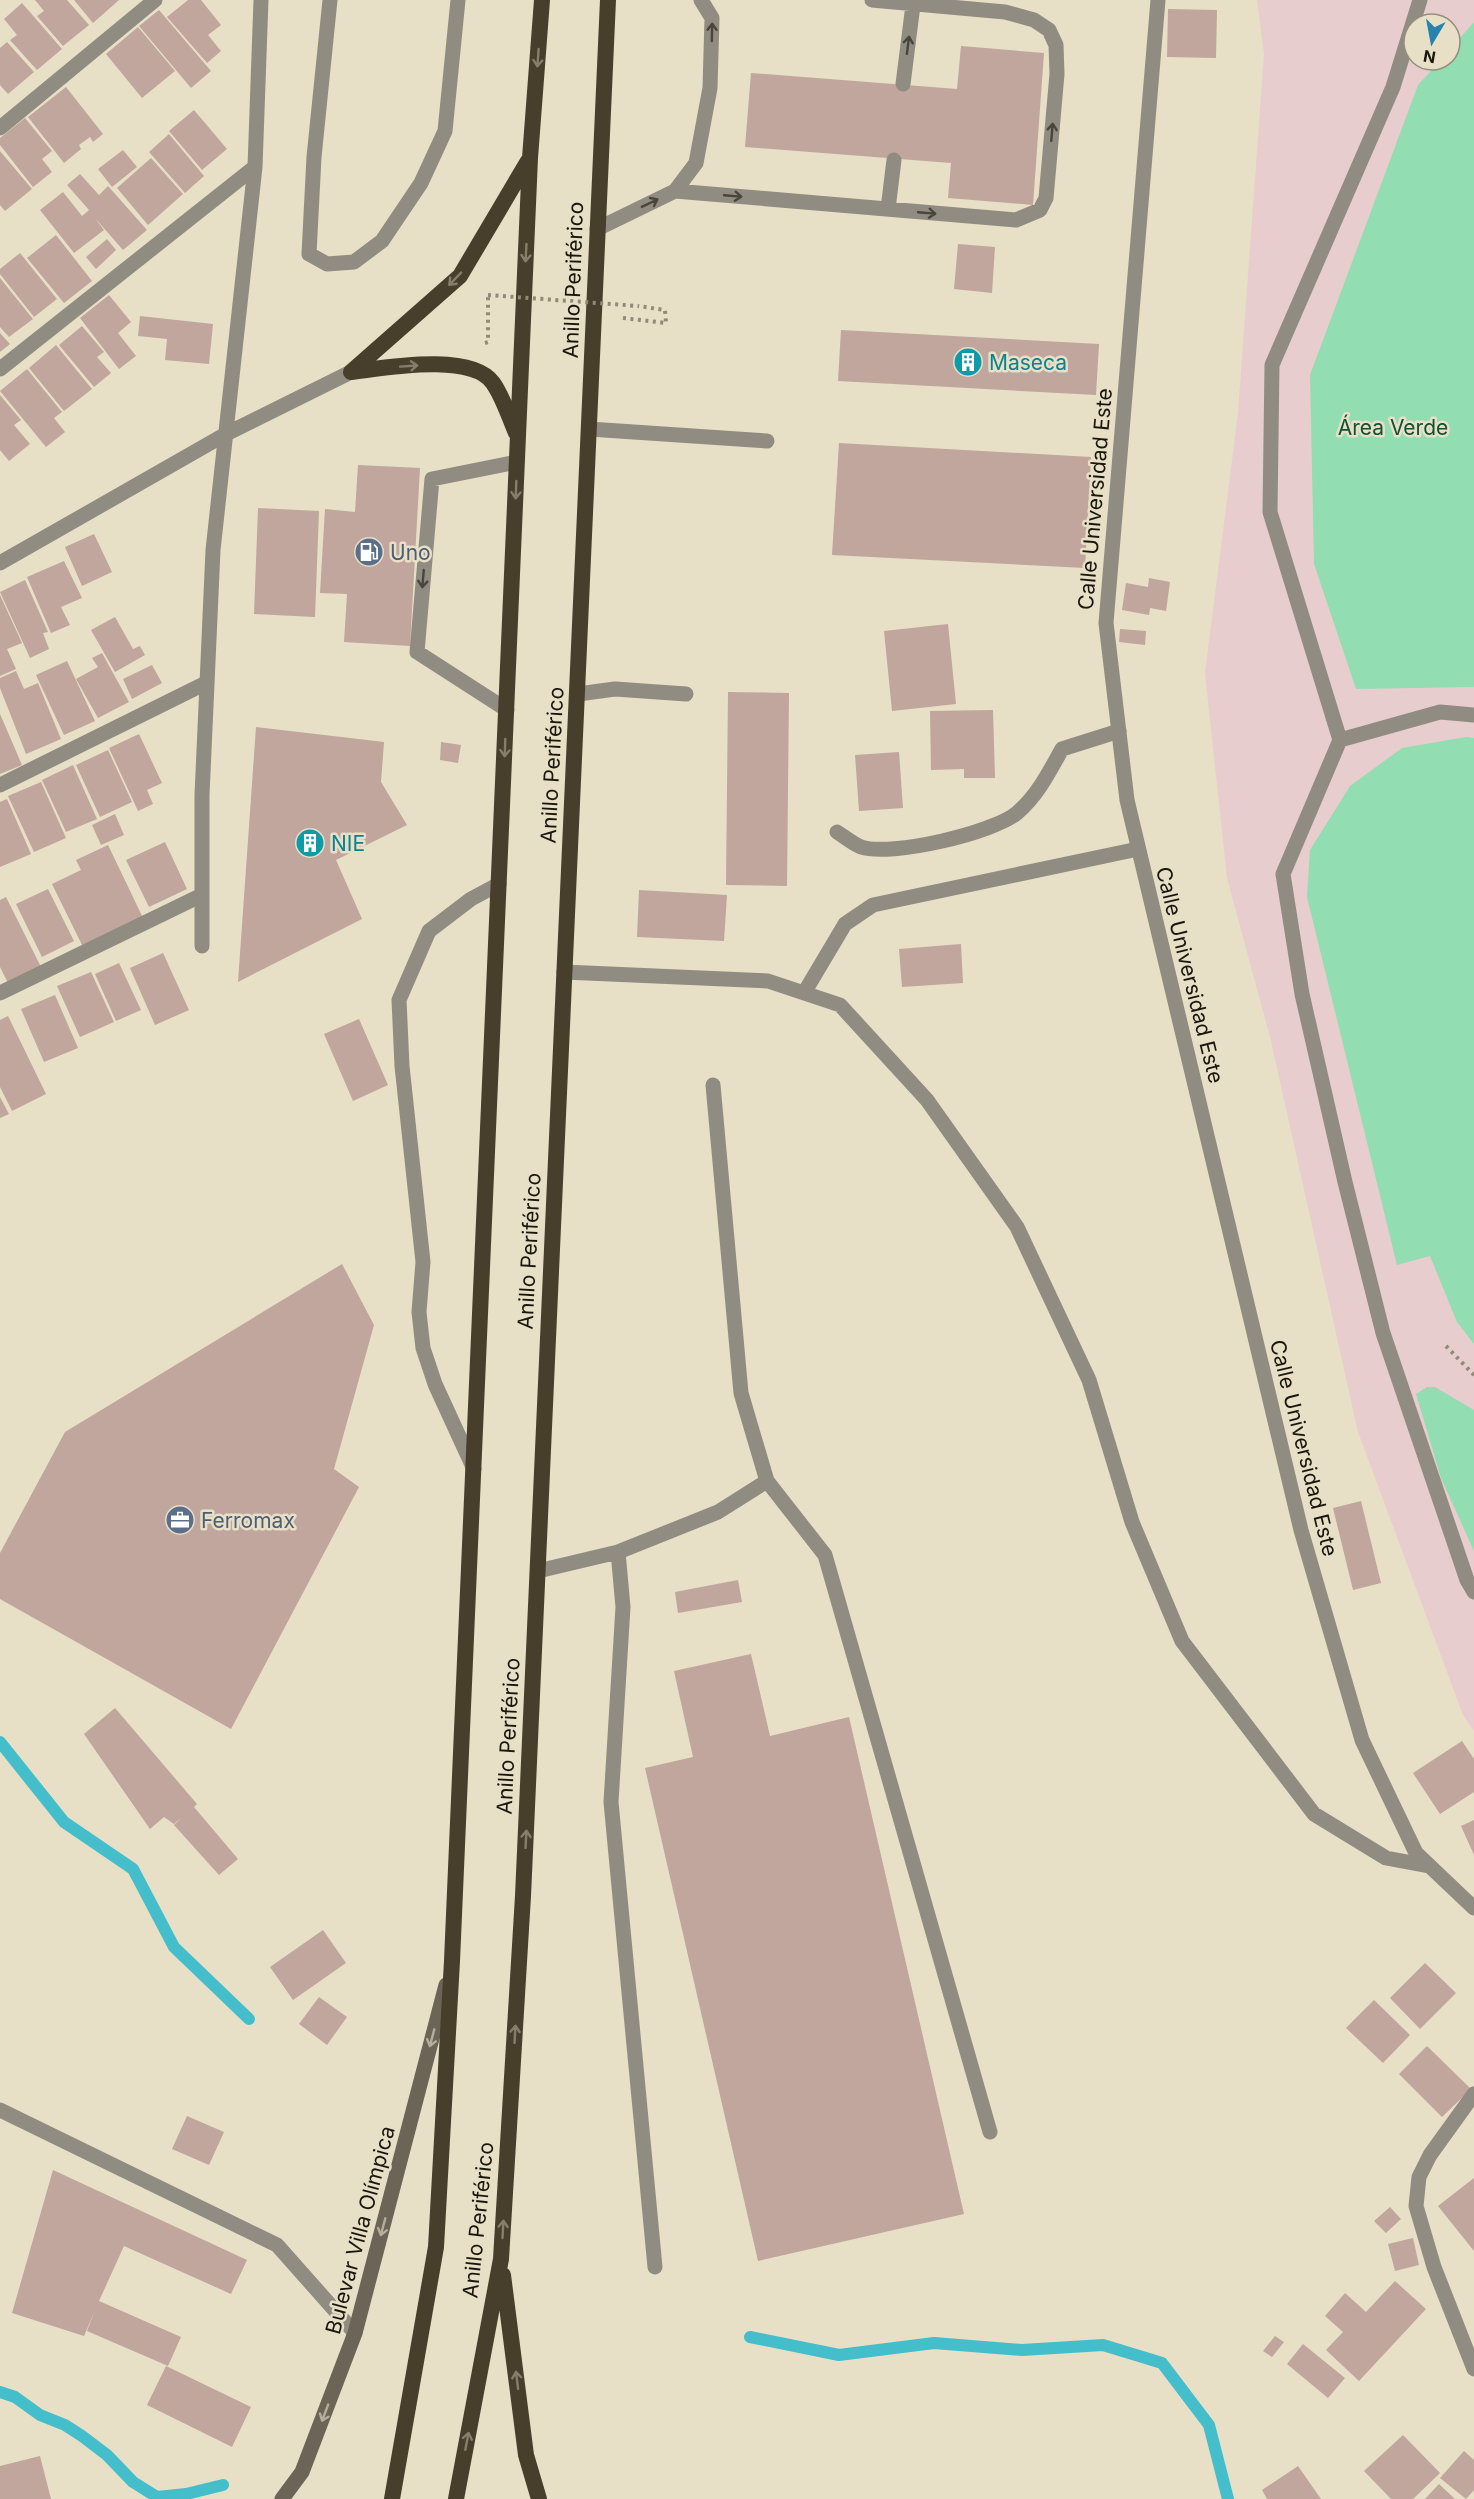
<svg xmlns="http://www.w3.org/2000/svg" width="1474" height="2499" font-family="Inter,sans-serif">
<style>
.education{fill:#e8cdcf;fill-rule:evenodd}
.green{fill:#92ddb2}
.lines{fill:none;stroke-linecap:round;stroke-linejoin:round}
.stream{stroke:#45becc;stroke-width:12}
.building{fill:#c0a69c}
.path{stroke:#908a77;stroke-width:4;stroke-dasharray:3 4.5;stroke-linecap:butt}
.service{stroke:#918c82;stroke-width:15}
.minor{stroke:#918c82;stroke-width:15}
.secondary{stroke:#6c6557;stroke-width:15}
.trunk{stroke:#473e2c;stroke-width:16}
.path-bridge{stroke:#908a77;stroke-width:4;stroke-dasharray:3 4.5;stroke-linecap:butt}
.oneway{stroke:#49453c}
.oneway2{stroke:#877e6a}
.oneway3{stroke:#b6ae9a}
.labels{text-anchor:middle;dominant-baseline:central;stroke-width:5;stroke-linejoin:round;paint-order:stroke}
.street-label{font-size:21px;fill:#19160d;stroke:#e7dfc6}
.culture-label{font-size:21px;fill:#0d838f;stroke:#e7dfc6;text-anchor:start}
.park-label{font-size:21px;fill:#105234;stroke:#e7dfc6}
.service-label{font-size:21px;fill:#4e5e75;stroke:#e7dfc6;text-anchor:start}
</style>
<rect width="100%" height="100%" fill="#e7dfc6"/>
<path class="education" d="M1257 0H1474V1731L1463 1715 1358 1432 1271 1041 1227 878 1205 673 1238 413 1264 54ZM1414 24H1450V60H1414Z"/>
<path class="green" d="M1474 22V687L1356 689 1314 564 1310 375 1418 85 1441 60H1450V49Z
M1466 737 1474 738V1344L1457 1322 1430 1256 1397 1265 1307 897 1310 850 1350 786 1402 748Z
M1427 1387H1435L1474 1410V1551L1441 1478 1416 1394Z"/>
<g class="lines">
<path class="stream" d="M0 1742 64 1822 133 1869 174 1947 249 2019
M750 2337 839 2355 934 2343 1022 2350 1103 2345 1162 2363 1209 2425 1228 2499
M0 2392 15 2397 40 2415 65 2425 82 2436 107 2455 133 2482 157 2497 186 2494 223 2485"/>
</g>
<path class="building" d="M35 0H67L89 25 63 46 37 16 44 11Z
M74 0H119L93 23Z
M188 0H201L221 25 208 35 221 51 207 63 167 17Z
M22 3 62 49 37 70 10 40 17 35 4 19Z
M1168 9 1217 10 1216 58 1167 57Z
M159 10 211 71 191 88 139 26Z
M138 27 175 71 142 98 106 54Z
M7 42 34 72 8 94 0 85V48Z
M961 46 1044 53 1033 205 948 198 951 163 745 147 751 73 957 89Z
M66 87 103 134 93 142 90 137 79 145 81 149 64 163 28 117Z
M194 110 227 149 202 170 169 131Z
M25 118 52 151 42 159 52 172 33 187 0 145V138Z
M169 134 204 176 185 193 149 152Z
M123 150 137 167 112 187 98 169Z
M0 151 32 189 5 211 0 205Z
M151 158 183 194 148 225 117 188Z
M80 174 99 195 108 186 147 230 123 250 95 218 104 230 74 253 40 210 63 192 82 216 89 210 67 185Z
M56 235 92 281 64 303 27 258Z
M107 239 116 250 96 269 86 257Z
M958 244 995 247 992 293 954 289Z
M20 253 57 299 34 317 0 274V269Z
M0 278 33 319 9 337 0 327Z
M109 295 131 322 118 333 136 356 119 369 80 318Z
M140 316 213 324 209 364 165 360 167 339 138 336Z
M82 326 104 352 97 357 111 373 94 387 59 345Z
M841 330 1099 344 1096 395 838 381Z
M0 333 10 344 0 352Z
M56 345 92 389 64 411 29 368Z
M27 369 62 412 54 418 65 432 46 447 0 391Z
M0 395 21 420 14 425 30 444 9 461 0 450Z
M839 443 1091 457 1085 568 832 555Z
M358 465 420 468 410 646 344 642 347 594 320 593 325 509 355 512Z
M258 508 319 511 315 617 254 614Z
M94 534 112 572 82 586 65 547Z
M64 561 82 598 61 607 70 625 51 633 27 577Z
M1149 578 1170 582 1166 611 1150 608 1149 615 1122 610 1126 583 1148 587Z
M25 580 48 632 43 633 49 649 30 658 0 592Z
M0 595 22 643 7 649 16 669 0 676Z
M115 617 133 649 140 646 145 655 115 672 91 630Z
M948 624 956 704 892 711 884 631Z
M1120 629 1146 631 1145 645 1119 642Z
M102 653 129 702 98 718 76 679 98 667 92 658Z
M67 661 95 721 64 735 36 675Z
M152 665 162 683 132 699 123 679Z
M16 671 24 689 38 683 61 739 26 754 0 688V678Z
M728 692 789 693 787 886 726 885Z
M993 710 995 778H964V769L931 770 930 711Z
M0 714 22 765 0 774Z
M256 727 384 742 381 782 407 825 336 860 362 919 238 982Z
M139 734 162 783 147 790 153 804 138 811 109 748Z
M441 742 461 745 458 763 440 760Z
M108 750 132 802 100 817 76 765Z
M899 752 903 808 859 811 855 755Z
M73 765 97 819 66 832 42 780Z
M41 782 66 838 34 852 8 796Z
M7 799 31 854 0 867V802Z
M115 814 124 835 101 845 92 825Z
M165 842 187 889 149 907 126 860Z
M108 845 144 920 84 949 52 884 81 870 76 860Z
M48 889 74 941 42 957 16 904Z
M639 890 727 895 724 941 637 937Z
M6 897 42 969 9 985 0 967V900Z
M961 944 963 983 902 987 899 949Z
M163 953 189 1010 155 1025 130 968Z
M119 963 141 1010 116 1021 95 974Z
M91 972 114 1022 80 1037 57 986Z
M55 995 78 1048 44 1062 21 1009Z
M8 1016 46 1094 12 1111 0 1087V1020Z
M359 1019 388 1085 353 1101 324 1034Z
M0 1097 9 1114 0 1118Z
M342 1264 374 1325 334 1469 359 1487 231 1729 0 1599V1553L65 1432Z
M1361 1501 1381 1583 1353 1590 1333 1508Z
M738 1580 742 1602 678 1613 675 1592Z
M751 1654 770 1736 849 1717 964 2214 758 2261 645 1768 693 1757 674 1671Z
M115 1708 197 1804 194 1807 238 1859 219 1875 174 1825 181 1818 174 1824 164 1817 150 1829 84 1734Z
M1462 1741 1474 1759V1792L1440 1814 1413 1773Z
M1474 1820V1855L1461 1826Z
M323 1930 346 1963 293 2000 270 1967Z
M1425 1963 1456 1993 1420 2029 1390 1998Z
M319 1997 347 2017 327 2045 299 2024Z
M1374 2000 1410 2035 1383 2063 1346 2028Z
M1427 2046 1471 2089 1442 2117 1399 2074Z
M187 2116 224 2132 209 2165 172 2149Z
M53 2170 247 2260 231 2294 124 2246 99 2301 181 2337 168 2366 87 2331 95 2310 84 2336 12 2313Z
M1474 2178V2251L1438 2206Z
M1390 2207 1401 2219 1386 2233 1374 2221Z
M1413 2238 1419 2265 1395 2271 1388 2244Z
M1395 2281 1426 2309 1359 2381 1326 2350 1343 2332 1325 2316 1345 2293 1366 2312Z
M1275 2336 1284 2342 1272 2357 1263 2351Z
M1303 2344 1345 2378 1328 2398 1287 2364Z
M166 2366 251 2407 232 2447 147 2405Z
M1403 2435 1440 2473 1413 2499H1391L1364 2471Z
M1464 2451 1474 2460V2490L1466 2499 1440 2478Z
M40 2456 51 2499H0V2466Z
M1298 2466 1321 2499H1267L1262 2490Z
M1439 2484 1455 2499H1425Z"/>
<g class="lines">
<path class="path" d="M623 318 666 323 665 310 638 306
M485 343 488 342V295
M1446 1346 1474 1375"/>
<path class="service" d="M330 0 314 157 309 254 327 264 354 262 382 241 421 183 445 131 458 0
M903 84 913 5
M675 191 1016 220 1040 210 1046 198 1057 74 1056 45 1049 30 1034 20 1005 12 872 0
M888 209 894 160
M597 229 675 191 696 163 710 88 712 18 701 0
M589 429 767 441
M578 694 615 689 686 694
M507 710 417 652 432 479 517 462
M1474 715 1440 712 1340 740 1283 874 1302 994 1345 1182 1383 1333 1467 1580 1474 1592
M1340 740 1270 512 1272 365 1393 87 1420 0
M837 832C845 837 853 844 861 847 891 857 993 833 1017 813 1038 795 1049 772 1062 749L1119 731
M564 972 768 981 840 1005 927 1100 1017 1227 1089 1380 1132 1522 1182 1641 1314 1814 1386 1858 1429 1866
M804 993 845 924 873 905 1138 849
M474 1469 435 1384 423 1348 419 1312 423 1262 402 1066 399 1000 429 931 471 899 499 884
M767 1481 825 1555 990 2132
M618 1552 623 1607 611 1802 655 2267
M538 1571 618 1552 718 1512 767 1481 741 1393 713 1085"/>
<path class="minor" d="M1158 0 1106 623 1127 800 1301 1530 1362 1740 1416 1853 1474 1908
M0 128 155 0
M0 369 255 167
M0 563 226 434 351 372
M0 785 206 683
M202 946V795L213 550 255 167 261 0
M0 993 202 895
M1474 2094 1430 2155 1419 2177 1416 2206 1434 2267 1474 2369
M0 2110 277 2245 355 2333"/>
<path class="secondary" d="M282 2499 302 2472 355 2333 446 1985"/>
<path class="trunk" d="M351 372 460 276 528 161
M351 372C385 368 471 352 493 383 503 397 509 417 516 433
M503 2275 526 2455 539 2499
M392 2499 436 2247 452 1961 530 158 542 0
M456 2499 501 2259 523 1896 608 0"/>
<path class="path-bridge" d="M488 295 638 306"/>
</g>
<defs><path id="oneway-shaft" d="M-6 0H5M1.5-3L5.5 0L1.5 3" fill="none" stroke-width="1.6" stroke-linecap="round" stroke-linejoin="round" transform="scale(1.5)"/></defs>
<g class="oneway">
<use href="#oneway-shaft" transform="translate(712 32) rotate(-89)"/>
<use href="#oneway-shaft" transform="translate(908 45) rotate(-83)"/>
<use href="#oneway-shaft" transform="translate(1052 132) rotate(-85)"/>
<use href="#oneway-shaft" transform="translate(733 196) rotate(5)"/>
<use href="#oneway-shaft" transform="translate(650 203) rotate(-26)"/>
<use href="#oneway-shaft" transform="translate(927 213) rotate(5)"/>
<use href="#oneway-shaft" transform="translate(423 579) rotate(95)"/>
</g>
<g class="oneway2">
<use href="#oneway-shaft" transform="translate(538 58) rotate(94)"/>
<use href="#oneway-shaft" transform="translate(526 253) rotate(93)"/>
<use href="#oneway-shaft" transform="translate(455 279) rotate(134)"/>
<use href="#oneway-shaft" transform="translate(409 366) rotate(-4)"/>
<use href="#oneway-shaft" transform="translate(516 490) rotate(92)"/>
<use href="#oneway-shaft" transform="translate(505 748) rotate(92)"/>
<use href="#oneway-shaft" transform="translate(526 1839) rotate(-87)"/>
<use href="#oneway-shaft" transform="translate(515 2034) rotate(-87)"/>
<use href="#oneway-shaft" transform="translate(503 2229) rotate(-87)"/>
<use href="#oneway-shaft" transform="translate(517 2380) rotate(-97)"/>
<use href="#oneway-shaft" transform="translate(467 2441) rotate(-79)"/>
</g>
<g class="oneway3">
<use href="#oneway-shaft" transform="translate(432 2038) rotate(105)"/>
<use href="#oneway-shaft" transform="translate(383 2227) rotate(105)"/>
<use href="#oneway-shaft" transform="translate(325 2413) rotate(111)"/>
</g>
<defs>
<g id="building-disc" transform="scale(1.5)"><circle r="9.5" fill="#0f9aa8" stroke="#e7dfc6"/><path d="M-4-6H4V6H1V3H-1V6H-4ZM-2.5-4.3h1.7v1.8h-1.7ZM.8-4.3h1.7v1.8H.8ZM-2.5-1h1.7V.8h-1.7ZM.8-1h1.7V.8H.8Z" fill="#fff"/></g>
<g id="fuel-disc" transform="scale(1.5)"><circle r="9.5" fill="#5c6f8a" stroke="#e7dfc6"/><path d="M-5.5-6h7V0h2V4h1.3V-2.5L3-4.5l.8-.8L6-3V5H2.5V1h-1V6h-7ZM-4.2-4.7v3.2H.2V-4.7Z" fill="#fff"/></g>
<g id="office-disc" transform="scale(1.5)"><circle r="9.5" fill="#5c6f8a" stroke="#e7dfc6"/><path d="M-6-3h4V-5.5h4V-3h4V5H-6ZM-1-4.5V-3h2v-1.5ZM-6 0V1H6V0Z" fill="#fff"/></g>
</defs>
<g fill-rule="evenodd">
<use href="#building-disc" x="968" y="362"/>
<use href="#fuel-disc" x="369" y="552"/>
<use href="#building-disc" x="310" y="843"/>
<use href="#office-disc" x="180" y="1520"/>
</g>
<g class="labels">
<g class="street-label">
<text transform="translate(573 280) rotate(-88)">Anillo Periférico</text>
<text transform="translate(1095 499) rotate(-85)">Calle Universidad Este</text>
<text transform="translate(552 765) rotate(-87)">Anillo Periférico</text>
<text transform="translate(1190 975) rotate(76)">Calle Universidad Este</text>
<text transform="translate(529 1251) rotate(-87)">Anillo Periférico</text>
<text transform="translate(1304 1448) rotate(76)">Calle Universidad Este</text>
<text transform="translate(508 1736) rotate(-87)">Anillo Periférico</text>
<text transform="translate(478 2220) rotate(-84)">Anillo Periférico</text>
<text transform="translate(360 2230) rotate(-75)">Bulevar Villa Olímpica</text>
</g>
<g class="culture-label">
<text x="989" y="362">Maseca</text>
<text x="331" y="843">NIE</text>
</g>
<g class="park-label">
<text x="1393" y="427">Área Verde</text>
</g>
<g class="service-label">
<text x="390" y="552">Uno</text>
<text x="201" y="1520">Ferromax</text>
</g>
</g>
<g transform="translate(1432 42) rotate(190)"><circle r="28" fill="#e7dfc6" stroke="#958f7c" stroke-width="1.5"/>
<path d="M0-4.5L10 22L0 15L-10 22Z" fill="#2682af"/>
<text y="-9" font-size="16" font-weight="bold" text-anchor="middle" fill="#19160d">N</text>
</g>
</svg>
